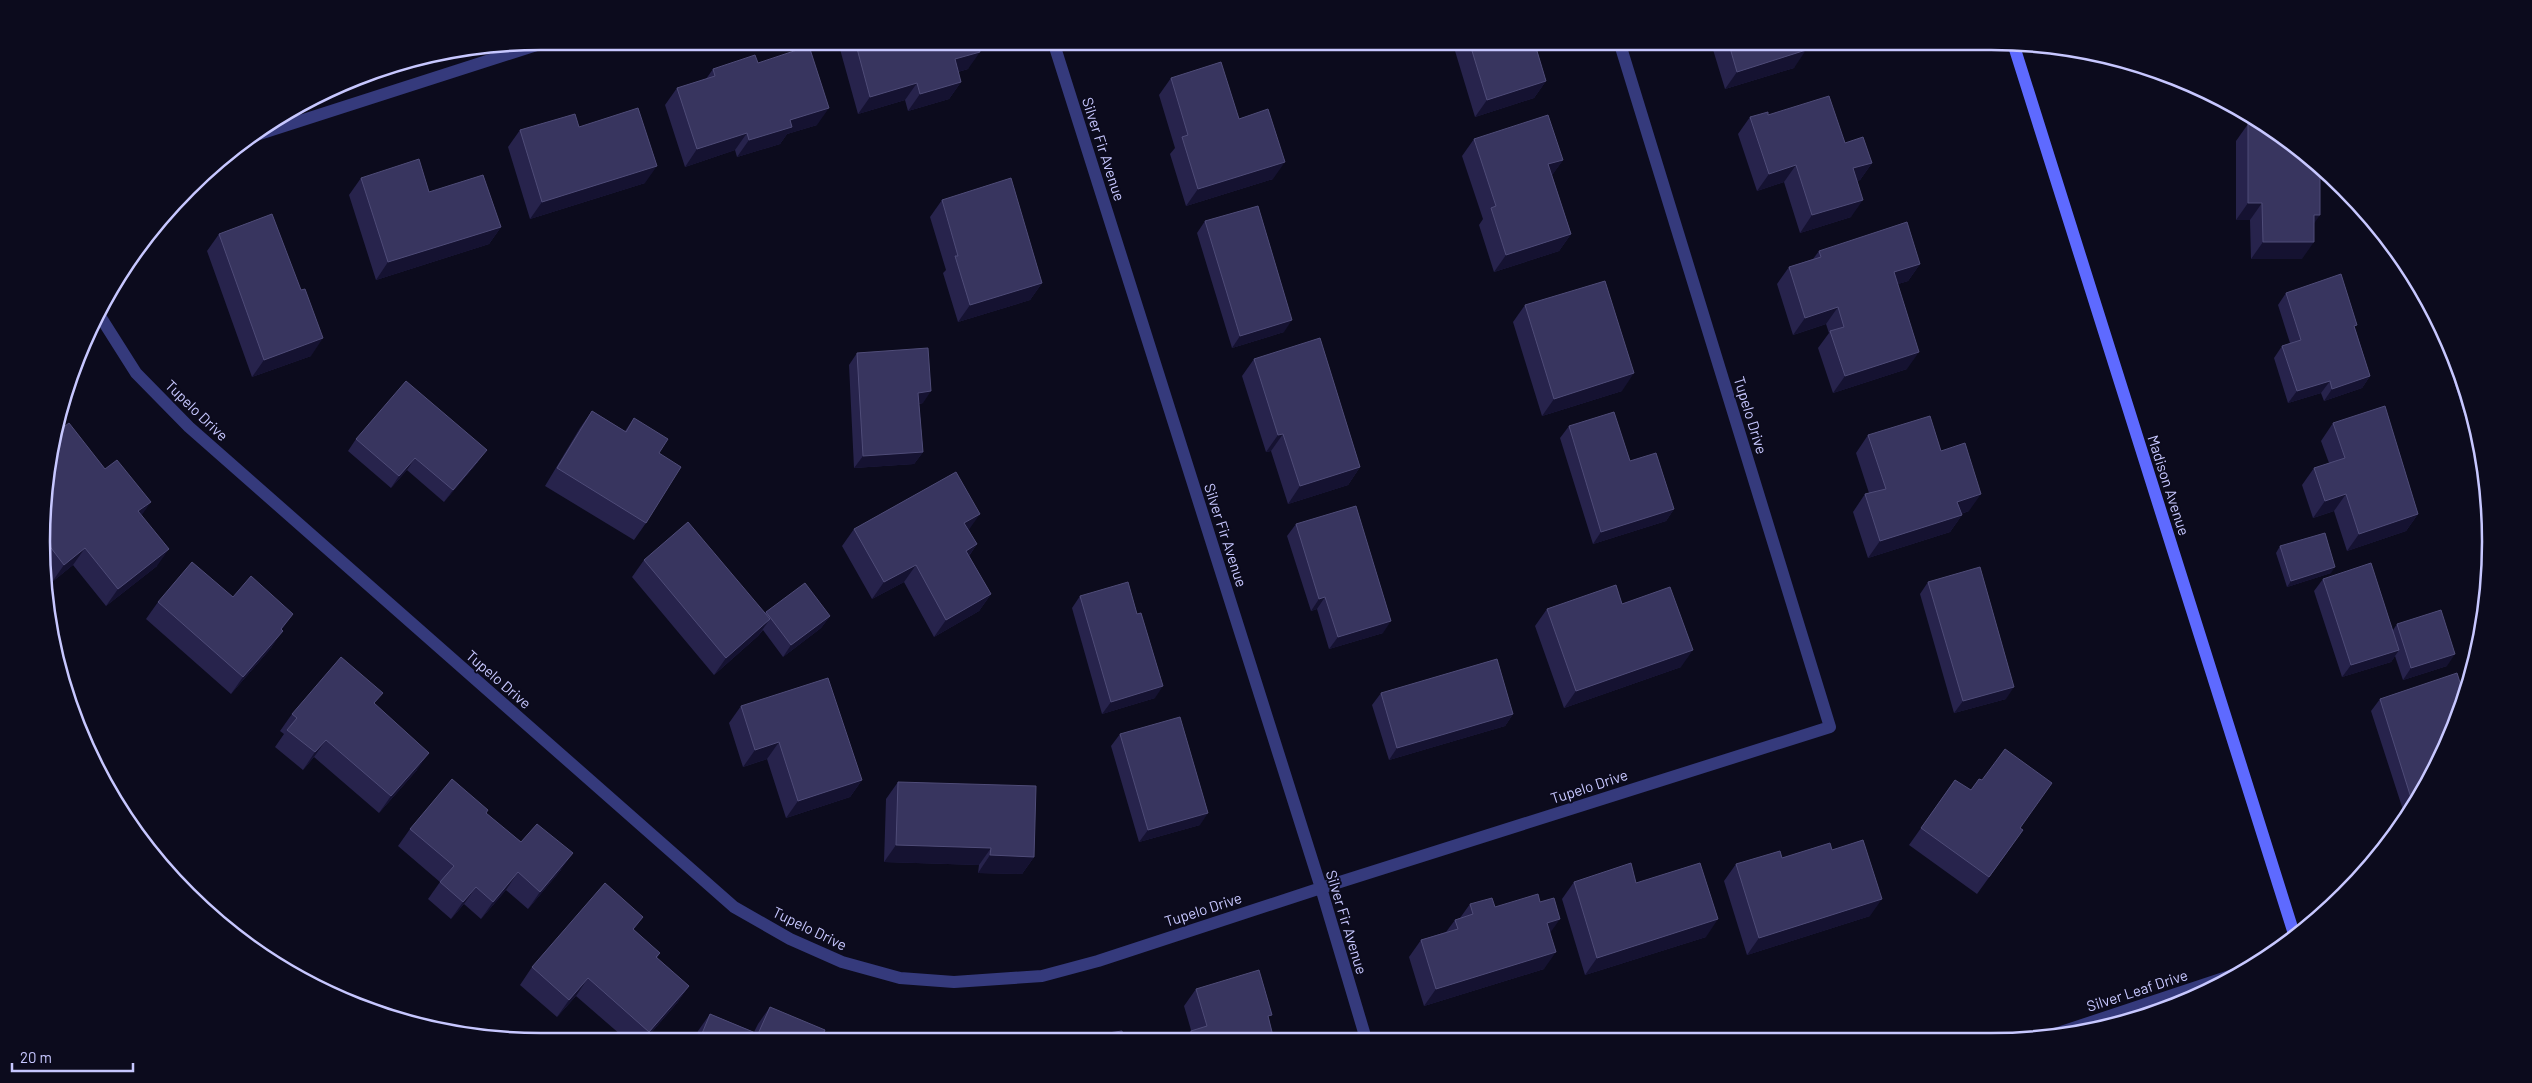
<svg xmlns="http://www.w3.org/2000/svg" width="2532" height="1083" font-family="Barlow,sans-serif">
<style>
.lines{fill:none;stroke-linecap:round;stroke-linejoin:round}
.street{stroke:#353a7c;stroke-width:12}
.secondary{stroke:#5e6aff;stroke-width:12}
.wall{fill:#27234c}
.shaded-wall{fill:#151231}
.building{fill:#38355f;stroke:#4f4c78}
.labels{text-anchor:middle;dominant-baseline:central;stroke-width:4;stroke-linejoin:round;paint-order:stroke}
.street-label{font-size:15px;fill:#c7c7ff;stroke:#0c0b1d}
.rim{fill:none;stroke:#c7c7ff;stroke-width:2.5}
</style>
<rect width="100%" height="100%" fill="#0c0b1d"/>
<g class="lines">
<path class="street" d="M1053 41 1321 888 1366 1039
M253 136 549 41
M98 313 136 373 189 427 734 907 790 939 842 962 900 978 954 982 1042 976 1098 961 1321 888 1830 727 1619 41
M2451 351 2479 442
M2046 1037 2239 973"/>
<path class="secondary" d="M2013 43 2295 937"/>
</g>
<path class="wall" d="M839 41H977L968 69 958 72 961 82 949 99 908 111 905 100 858 114 838 42Z
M1452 41H1534L1546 81 1534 98 1475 117Z
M1712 41H1803L1794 68 1725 89 1711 43Z
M758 63 817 125 787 134 780 144 737 157 735 150 685 167 665 105 677 88 706 79 713 69Z
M1171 78 1239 119 1273 179 1186 206 1170 154 1175 148 1159 95Z
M1768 115 1845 143 1872 163 1860 180 1857 181 1851 217 1800 233 1784 182 1757 191 1738 134 1750 117Z
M2248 124 2302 259H2251L2250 220H2236V141Z
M579 127 645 183 530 219 508 147 520 130Z
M1474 139 1563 160 1552 175 1571 234 1559 251 1494 272 1479 225 1483 219 1462 156Z
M361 178 429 192 501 227 489 244 376 280 349 195Z
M942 200 1042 283 1030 300 958 322 943 273 946 270 930 217Z
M1205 221 1284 332 1232 348 1197 233Z
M219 234 311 356 252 377 207 251Z
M1819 251 1920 264 1908 281 1898 284 1907 369 1833 393 1818 348 1829 333 1826 324 1793 335 1777 284 1789 267 1813 259Z
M2286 293 2355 328 2370 376 2362 388 2324 401 2321 393 2288 403 2274 358 2282 346 2290 343 2278 305Z
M1525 305 1622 391 1542 416 1513 322Z
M857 353 923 403 919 404 923 452 914 464 854 468 849 365Z
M1254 359 1360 467 1348 485 1288 504 1271 451 1266 452 1242 376Z
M592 411 625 431 634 418 659 453 646 523 634 540 545 486 580 428Z
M2333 423 2418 514 2406 531 2347 551 2334 511 2313 518 2302 485 2314 468 2329 463 2321 441Z
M1569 426 1630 461 1674 509 1666 521 1593 544 1560 438Z
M1868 435 1941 451 1969 511 1961 514 1962 515 1950 532 1868 558 1853 512 1865 494 1869 493 1856 453Z
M356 439 478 462 444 502 407 470 391 488 348 451Z
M51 444 142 515 157 566 106 606 73 565 52 582 44 572 41 541Z
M1296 524 1383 633 1329 649 1317 609 1311 611 1287 536Z
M854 529 969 530 977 544 969 556 991 594 979 611 934 637 904 582 872 599 842 546Z
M2280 546 2331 573 2287 587 2276 553Z
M644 560 765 613 766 612 830 616 821 628 783 657 763 630 758 636 714 675 632 577Z
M2323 579 2393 630 2397 624 2447 666 2403 680 2395 656 2391 662 2342 677 2314 591Z
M1928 582 2006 699 1954 713 1920 594Z
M1080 596 1155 698 1102 714 1072 608Z
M233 597 282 630 271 648 231 694 146 619 158 602Z
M1622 604 1681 667 1564 708 1535 626 1547 609Z
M1381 693 1513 714 1505 726 1389 760 1372 705Z
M2380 699 2464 703 2411 811 2404 813 2371 711Z
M375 704 417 770 379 813 314 757 303 770 275 747 284 734 280 731 292 714Z
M741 706 862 780 850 797 786 818 767 759 743 767 729 723Z
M1120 734 1200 825 1139 842 1111 746Z
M1955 780 2020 828 2011 847 1977 894 1909 845Z
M898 782 1034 857 1022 874 978 873 979 865 884 862 886 799Z
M486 813 521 842 561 870 528 909 506 890 481 919 464 904 451 919 428 899 440 882 398 846 410 829Z
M1832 850 1870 916 1747 955 1724 881 1736 864 1782 858Z
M1574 882 1636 883 1706 937 1585 975 1562 899Z
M1470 904 1495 907 1550 933 1544 969 1424 1006 1409 957 1421 940 1446 932 1455 920 1460 918Z
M634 930 660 953 657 958 689 986 677 1003 644 1041 629 1042 576 996 557 1017 520 985 532 967Z
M1196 989 1269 1020 1274 1040H1184L1191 1030 1184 1006Z
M770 1007 820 1041H694L698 1031 710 1014 754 1032 758 1024Z"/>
<path class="shaded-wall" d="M1138 41H1145L1136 44Z
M1806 50 1794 68 1725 89 1737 72Z
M980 52 968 69 943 76 955 59Z
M1546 81 1534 98 1475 117 1487 100Z
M961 82 949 99 908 111 920 94Z
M917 83 905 100 858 114 870 97Z
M829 108 817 125 787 134 780 144 737 157 749 140 790 120Z
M747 133 735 150 685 167 697 149Z
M1563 160 1551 177 1548 164Z
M1285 162 1273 179 1186 206 1198 189Z
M1872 163 1860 180 1841 185 1853 168Z
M1796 165 1784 182 1757 191 1769 174Z
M657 166 645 183 530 219 542 202Z
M1863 200 1851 217 1800 233 1812 215Z
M2248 203H2262L2250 220H2236Z
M2314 215H2320L2308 232Z
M501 227 489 244 376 280 388 262Z
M1571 234 1559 251 1494 272 1506 255Z
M2263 242H2314L2302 259H2251Z
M1920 264 1908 281 1882 289 1894 272Z
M1042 283 1030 300 958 322 970 305Z
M1838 307 1826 324 1793 335 1805 318Z
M1292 320 1284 332 1232 348 1240 336Z
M323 338 311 356 252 377 264 360Z
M1919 352 1907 369 1833 393 1845 376Z
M1634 373 1622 391 1542 416 1554 399Z
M2370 376 2362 388 2324 401 2332 389Z
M2330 381 2321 393 2288 403 2297 391Z
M931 391 923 403 910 405 918 393Z
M1283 434 1271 451 1266 452 1278 435Z
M487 450 478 462 444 502 453 490Z
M923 452 914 464 854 468 863 456Z
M415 458 407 470 391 488 399 476Z
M1360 467 1348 485 1288 504 1300 486Z
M1981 494 1969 511 1945 519 1957 502Z
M2346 494 2334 511 2313 518 2325 501Z
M151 502 139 519 138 511Z
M1674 509 1666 521 1593 544 1601 532Z
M980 514 968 531 964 523Z
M2418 514 2406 531 2347 551 2359 534Z
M1962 515 1950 532 1868 558 1880 541Z
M977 544 965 561 966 551Z
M85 548 73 565 52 582 64 565Z
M169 549 157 566 106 606 118 589Z
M916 565 904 582 872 599 884 582Z
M2335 567 2331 573 2287 587 2291 581Z
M991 594 979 611 934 637 946 620Z
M1325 597 1317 609 1311 611 1319 599Z
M293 614 281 631V629Z
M830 616 821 628 783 657 791 645Z
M770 619 758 636 714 675 726 658Z
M1391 621 1383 633 1329 649 1338 637Z
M283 631 271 648 231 694 243 677Z
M1693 650 1681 667 1564 708 1576 691Z
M2399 650 2391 662 2342 677 2351 665Z
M2455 654 2447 666 2403 680 2411 668Z
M1163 686 1155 698 1102 714 1111 702Z
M2014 687 2006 699 1954 713 1963 701Z
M1513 714 1505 726 1389 760 1397 748Z
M326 740 314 757 303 770 315 752Z
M779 742 767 759 743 767 755 750Z
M429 753 417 770 379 813 391 796Z
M862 780 850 797 786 818 798 801Z
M2416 800 2411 811 2404 813 2412 801Z
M1208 813 1200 825 1139 842 1148 830Z
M896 845 991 848 979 865 884 862Z
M573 853 561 870 528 909 540 892Z
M990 855 1034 857 1022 874 978 873Z
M518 872 506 890 481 919 493 902Z
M476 887 464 904 451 919 463 902Z
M1882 899 1870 916 1747 955 1759 938Z
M643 917 631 934 633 929Z
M1560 919 1548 936 1547 923Z
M1718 919 1706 937 1585 975 1597 958Z
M1556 952 1544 969 1424 1006 1436 989Z
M588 978 576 996 557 1017 569 1000Z
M689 986 677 1003 644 1041H642L649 1032Z"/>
<path class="building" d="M855 41H977L980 52 955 59 961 82 920 94 917 83 870 97Z
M1469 41H1534L1546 81 1487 100Z
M1728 41H1803L1806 50 1737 72Z
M809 46 829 108 790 120 792 127 749 140 747 133 697 149 677 88 715 76 713 69 755 55 758 63Z
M1221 62 1239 119 1268 109 1285 162 1198 189 1182 137 1188 135 1171 78Z
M1829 96 1845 143 1863 137 1872 163 1853 168 1863 200 1812 215 1796 165 1769 174 1750 117 1768 112V115Z
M638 108 657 166 542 202 520 130 575 114 579 127Z
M1548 115 1563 160 1548 164 1571 234 1506 255 1491 208 1496 206 1474 139Z
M2248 124H2262L2320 165V215H2314V242H2263L2262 203H2248Z
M419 159 429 192 483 175 501 227 388 262 361 178Z
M1011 178 1042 283 970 305 955 256H958L942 200Z
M1258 206 1292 320 1240 336 1205 221Z
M272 214 301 290 305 289 323 338 264 360 219 234Z
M1907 222 1920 264 1894 272 1919 352 1845 376 1830 331 1844 327 1838 307 1805 318 1789 267 1821 257 1819 251Z
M2341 274 2357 325 2354 326 2370 376 2332 389 2330 381 2297 391 2282 346 2301 340 2286 293Z
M1605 281 1634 373 1554 399 1525 305Z
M1320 338 1360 467 1300 486 1283 434 1278 435 1254 359Z
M928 348 931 391 918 393 923 452 863 456 857 353Z
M406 381 487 450 453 490 415 458 399 476 356 439Z
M2385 406 2418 514 2359 534 2346 494 2325 501 2314 468 2345 458 2333 423Z
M592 411 626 432 634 418 668 439 659 453 681 467 646 523 557 468Z
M1614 412 1630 461 1656 453 1674 509 1601 532 1569 426Z
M1930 416 1941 451 1965 443 1981 494 1957 502 1962 515 1880 541 1865 494 1886 489 1868 435Z
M69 423 105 469 117 460 151 502 138 511 169 549 118 589 85 548 64 565 42 536 45 502 48 500 46 497 51 444 53 435Z
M956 472 980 514 964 523 977 544 966 551 991 594 946 620 916 565 884 582 854 529Z
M1356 506 1391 621 1338 637 1325 597 1319 599 1296 524Z
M688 522 770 619 726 658 644 560Z
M2325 533 2335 567 2291 581 2280 546Z
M192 562 233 597 251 576 293 614 281 629 283 631 243 677 158 602Z
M2371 563 2399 650 2351 665 2323 579Z
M1980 567 2014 687 1963 701 1928 582Z
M1128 582 1137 614 1141 613 1163 686 1111 702 1080 596Z
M805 583 830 616 791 645 766 612Z
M1616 585 1622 604 1670 587 1693 650 1576 691 1547 609Z
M2441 610 2455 654 2411 668 2397 624Z
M341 657 383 693 374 703 429 753 391 796 326 740 315 752 287 730 297 718 292 714Z
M1497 659 1513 714 1397 748 1381 693Z
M2457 673 2465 698 2464 703 2450 730 2447 731 2448 734 2416 800 2412 801 2380 699Z
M828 678 862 780 798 801 779 742 755 750 741 706Z
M1180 717 1208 813 1148 830 1120 734Z
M2005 749 2052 783 2020 828 2023 830 1989 877 1921 828 1955 780 1971 790 1979 779 1982 780Z
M452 779 488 810 486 813 521 842 537 824 573 853 540 892 518 872 493 902 476 887 463 902 440 882 454 866 410 829Z
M898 782 1036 786 1034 857 990 855 991 848 896 845Z
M1863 840 1882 899 1759 938 1736 864 1780 851 1782 858 1830 843 1832 850Z
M1631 863 1636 883 1700 863 1718 919 1597 958 1574 882Z
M605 883 643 917 633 929 660 953 656 957 689 986 649 1032 588 978 569 1000 532 967Z
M1538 894 1540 902 1554 898 1560 919 1547 923 1556 952 1436 989 1421 940 1458 929 1455 920 1473 914 1470 904 1492 898 1495 907Z
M1259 970 1272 1015 1268 1016 1274 1040H1193L1191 1031 1207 1026 1196 989Z
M770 1007 825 1030 820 1041H699L710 1014 758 1034Z
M1122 1031 1124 1040H1060Z"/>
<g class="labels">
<g class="street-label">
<text transform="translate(1104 149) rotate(72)">Silver Fir Avenue</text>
<text transform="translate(197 410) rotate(44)">Tupelo Drive</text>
<text transform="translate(1751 415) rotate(73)">Tupelo Drive</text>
<text transform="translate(2169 485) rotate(72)">Madison Avenue</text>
<text transform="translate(1226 535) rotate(72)">Silver Fir Avenue</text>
<text transform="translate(499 679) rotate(41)">Tupelo Drive</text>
<text transform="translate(1589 786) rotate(-18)">Tupelo Drive</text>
<text transform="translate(1203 909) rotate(-18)">Tupelo Drive</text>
<text transform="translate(1347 922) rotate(73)">Silver Fir Avenue</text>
<text transform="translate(810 928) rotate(26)">Tupelo Drive</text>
<text transform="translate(2137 990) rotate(-18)">Silver Leaf Drive</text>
</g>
</g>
<path d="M0 0H2532V1083H0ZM541 50H1991A491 491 0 0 1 2482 541V542A491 491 0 0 1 1991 1033H541A491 491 0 0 1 50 542V541A491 491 0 0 1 541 50Z" fill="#0c0b1d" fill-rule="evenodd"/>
<path class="rim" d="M541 50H1991A491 491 0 0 1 2482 541V542A491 491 0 0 1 1991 1033H541A491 491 0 0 1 50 542V541A491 491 0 0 1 541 50Z"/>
<path d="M12 1063v8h121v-8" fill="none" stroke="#c7c7ff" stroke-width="2.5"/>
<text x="20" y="1063" font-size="15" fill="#c7c7ff" stroke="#0c0b1d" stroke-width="4" paint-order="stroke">20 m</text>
</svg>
